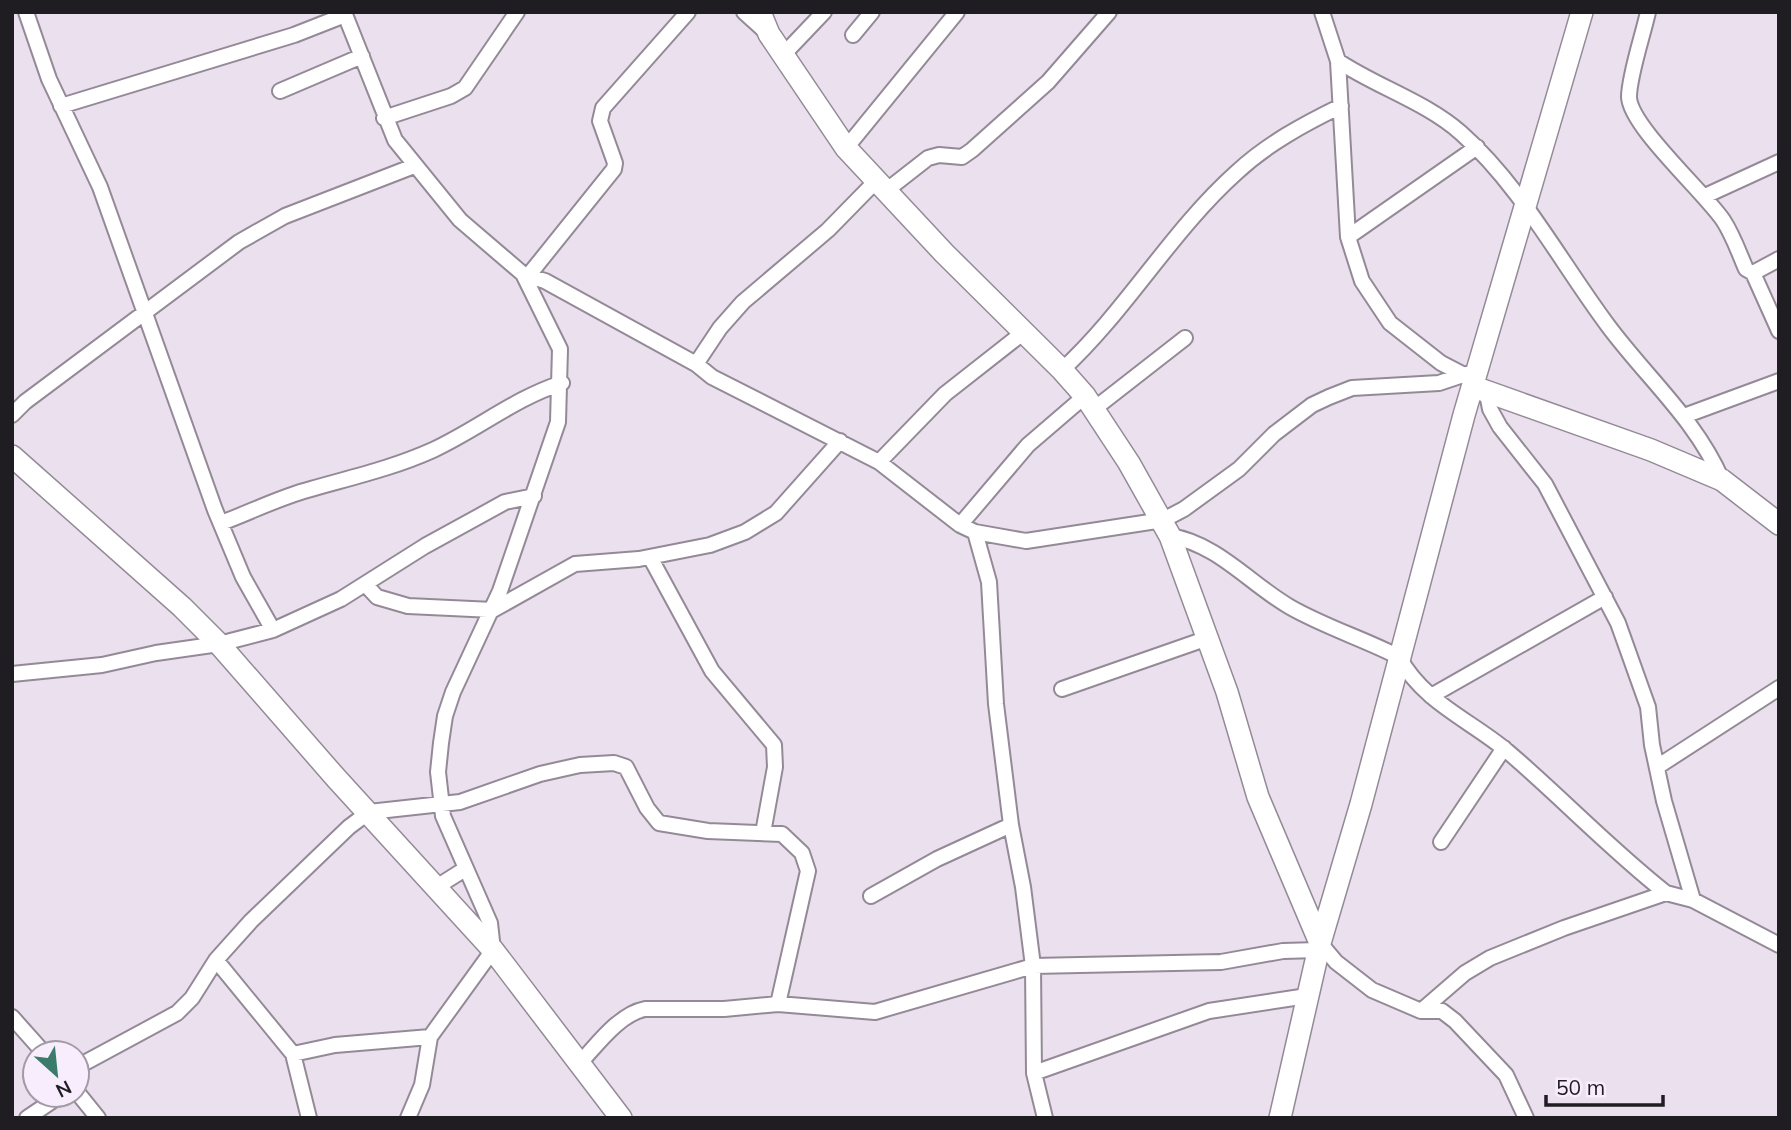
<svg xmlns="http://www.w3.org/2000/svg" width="1791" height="1130" font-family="Mulish,sans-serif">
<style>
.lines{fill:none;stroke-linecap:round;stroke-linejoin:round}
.street-casing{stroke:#948a97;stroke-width:18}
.secondary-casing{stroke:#948a97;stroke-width:24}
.street{stroke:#fff;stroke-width:14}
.secondary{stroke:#fff;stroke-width:21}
</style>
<rect width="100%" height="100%" fill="#ebe0ee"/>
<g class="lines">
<g class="street-casing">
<path id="street" d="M26 12 49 79 100 187 215 510 243 577 273 630
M344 12 395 140 460 220 523 274 560 349 558 422 500 591 453 692 445 716 441 743 438 772 443 816 490 923 493 950 430 1037 422 1085 408 1118
M744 12 765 31
M1322 12 1338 61 1348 237 1362 281 1390 323 1441 363 1468 377
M1648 12C1643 35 1629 76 1629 97 1630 126 1703 191 1723 220 1733 235 1739 253 1746 269L1753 273 1779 331
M853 35 872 12
M784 54 824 12
M1338 61C1377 87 1426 102 1461 133 1521 186 1561 263 1609 327 1648 379 1696 420 1722 480
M280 91 362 56
M61 106 294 35 345 15
M384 118 451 96 465 88 517 12
M846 148 957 12
M887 190 928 158 939 155 962 157 972 150 1048 82 1109 12
M1705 196 1779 162
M1348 237 1477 147
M1753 273 1779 259
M523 274 545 281 696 364 712 377 879 462 960 525 975 532 1026 541 1163 520 1184 509 1239 469 1274 434 1312 405 1329 397 1352 388 1439 383 1466 374
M528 276 614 169 615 163 600 121 603 108 688 12
M696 364 720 328 743 302 828 230 877 180
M1062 370C1127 310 1171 231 1237 172 1267 144 1304 124 1341 106
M1487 394 1490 409 1500 427 1545 484 1618 623 1648 707 1652 745 1664 801 1693 900
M1094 409 1185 338
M12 415 25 402 239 242 285 216 414 166
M1684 416 1779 381
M879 462 945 394 1024 332
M221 523C251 512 280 497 311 489 353 477 393 468 433 450 478 429 515 398 562 383
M960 525 1028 445 1085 396
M975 532 989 582 996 704 1011 825 1023 887 1033 966 1034 1073 1045 1118
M1170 536C1218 544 1250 584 1290 607 1325 627 1364 639 1399 657 1423 702 1470 720 1507 751 1561 797 1610 849 1666 893L1693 900 1779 945
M650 557 712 671 774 745 775 767 763 833
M365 584 377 597 408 606 493 610 575 564 639 559 710 545 745 532 776 513 840 441
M12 674 102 665 156 653 219 644 273 630 341 599 425 546 505 502 534 496
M1062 689 1208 638
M1431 696 1605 597
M1657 767 1779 688
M1441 842 1504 748
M435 888 465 869
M871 896 937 859 1011 825
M1320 943 1336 962 1372 990 1421 1011H1442L1455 1021 1506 1075 1526 1118
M216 960 293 1054 309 1118
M1421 1011 1465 973 1490 958 1564 928 1666 893
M12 1017 44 1053
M293 1054 335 1045 430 1037
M579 1064C597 1045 619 1014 645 1009H724L778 1004 875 1012 1033 966 1221 962 1283 951 1318 950
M77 1067 177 1013 192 998 216 960 251 921 349 827 369 812 460 802 540 774 580 765 614 763 626 767 647 808 659 823 708 831 782 834 802 853 808 871 778 1004
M1034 1073 1209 1011 1307 996
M77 1092 98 1118
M27 1118 61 1095"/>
</g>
<g class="secondary-casing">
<path id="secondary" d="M760 12 769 34 846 148 944 253 1062 370 1085 396 1129 463 1170 536 1227 692 1258 797 1320 943
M1474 387 1651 450 1722 480 1779 524
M12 456 182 607 219 644 336 778 493 950 621 1118
M1280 1118 1320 943 1361 804 1464 415 1582 12"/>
</g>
<use href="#street" class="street"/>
<use href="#secondary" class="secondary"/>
</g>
<rect width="1791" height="1130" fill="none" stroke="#201d22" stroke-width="28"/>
<g transform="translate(56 1074) rotate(153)"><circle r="33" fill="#f8edfc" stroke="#a29aa5" stroke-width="2"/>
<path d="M0-5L12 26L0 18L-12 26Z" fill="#3a7b6a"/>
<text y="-10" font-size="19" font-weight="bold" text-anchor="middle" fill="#201d22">N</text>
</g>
<path d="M1546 1095v10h117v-10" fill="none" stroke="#201d22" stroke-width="3.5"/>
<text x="1556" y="1095" font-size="21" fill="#201d22" stroke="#f8edfc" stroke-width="5" paint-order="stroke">50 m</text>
</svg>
